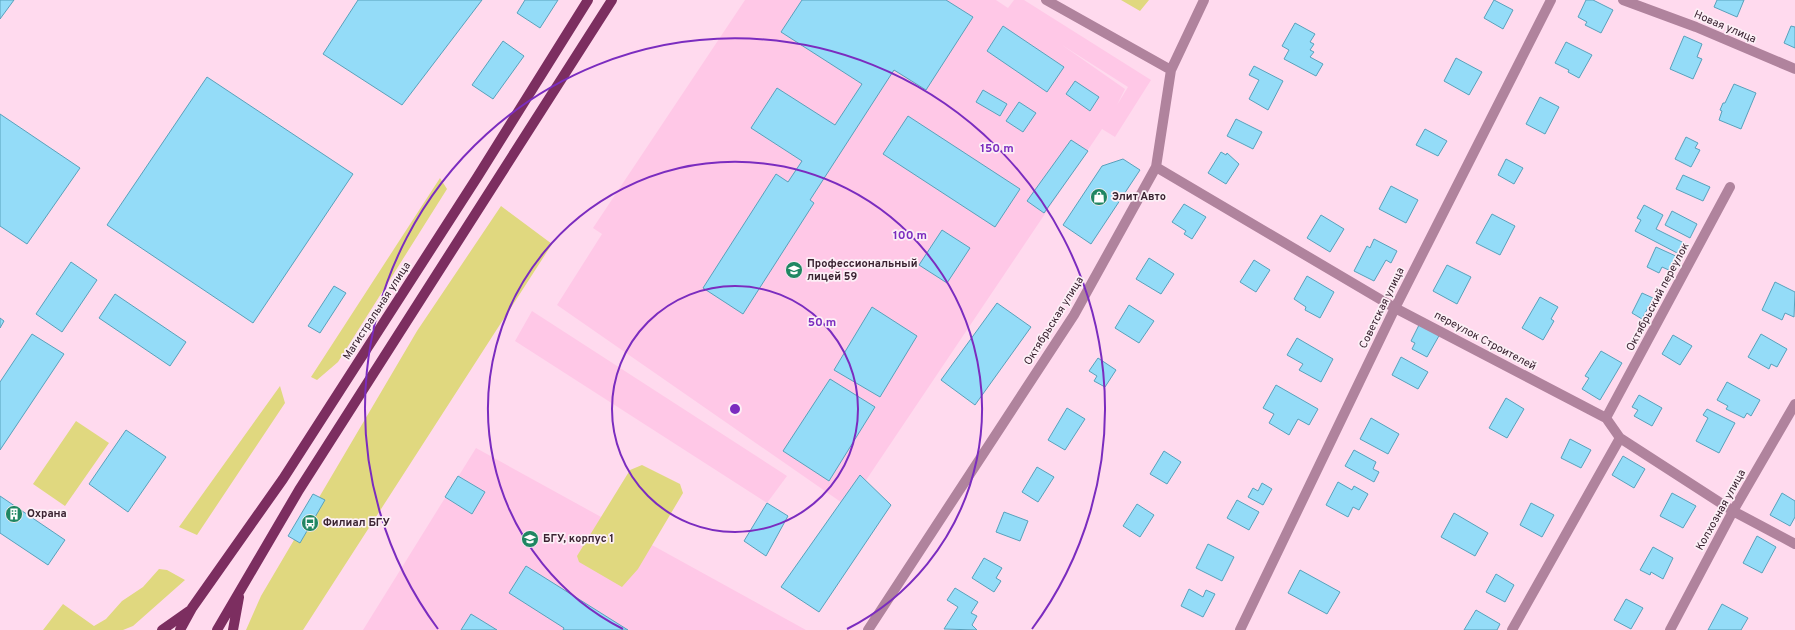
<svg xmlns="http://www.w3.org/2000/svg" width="1795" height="630" font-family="Overpass,sans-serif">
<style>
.built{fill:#ffc8e7;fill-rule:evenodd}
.green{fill:#e0d87f}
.building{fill:#94dcf8;stroke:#59a1bb}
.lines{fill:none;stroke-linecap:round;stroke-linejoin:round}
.minor{stroke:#b0839d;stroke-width:10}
.major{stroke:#7c2e60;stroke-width:10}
.ring{fill:none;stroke:#7b2cbf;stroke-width:2}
.labels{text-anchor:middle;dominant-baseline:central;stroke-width:3.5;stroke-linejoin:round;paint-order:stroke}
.street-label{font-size:11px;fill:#3a2331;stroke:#fceff6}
.poi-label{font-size:11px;font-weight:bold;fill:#3a2331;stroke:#fceff6;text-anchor:start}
.centre{fill:#7b2cbf;stroke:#fceff6;stroke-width:2}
.ring-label{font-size:12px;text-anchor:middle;font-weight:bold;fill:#7b2cbf;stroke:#fceff6;stroke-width:3.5;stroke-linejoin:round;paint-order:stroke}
</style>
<rect width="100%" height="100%" fill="#ffdaee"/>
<path class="built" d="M745 0H996L1008 8 1014 0H1024L1151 80 1115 137 1102 129 848 507 557 305 602 234 593 228ZM1062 45 1128 87 1117 105 1125 89Z
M532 311 787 476 767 503 515 341Z
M476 448 806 630H363Z"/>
<path class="green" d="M1121 0H1149L1140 11Z
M440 178 447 189 338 362 317 380 311 377Z
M501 206 552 244 303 630H246L261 596 417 331Z
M280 386 285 403 197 535 179 527Z
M76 421 109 443 65 506 33 484Z
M642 465 680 484 683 493 638 569 622 587 579 562 577 556 630 470Z
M159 569 167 570 185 580 133 626 123 630H43L63 604 94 626 106 619 122 601 143 587Z"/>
<path class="building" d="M0 0H14L0 19Z
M358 0H482L402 105 323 54Z
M525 0H558L540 28 517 13Z
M802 0H946L973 17 926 90 894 70 810 200 814 203 743 314 703 288 776 174 788 182 802 161 751 128 777 88 835 125 862 84 781 32Z
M1494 0 1513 10 1503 29 1484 18Z
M1586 0H1593L1613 10 1601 33 1585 25 1587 22 1578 17Z
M1717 0H1744L1737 17 1714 7Z
M1295 23 1315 34 1310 42 1314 44 1310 50 1314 52 1310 57 1323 64 1316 76 1284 59 1289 50 1282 46Z
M1003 26 1064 67 1047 92 987 51Z
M1791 26 1795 27V48L1784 43Z
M1684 36 1702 44 1697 57 1702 59 1693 79 1670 69Z
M503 41 524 56 493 99 472 85Z
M1566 42 1592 55 1579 78 1568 72 1569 70 1555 63Z
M1456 58 1482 72 1469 95 1444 81Z
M1254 66 1283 81 1268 110 1249 99 1259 80 1249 75Z
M207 77 353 174 253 323 107 225Z
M1075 81 1099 97 1090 111 1066 94Z
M1734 84 1756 93 1741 129 1719 120 1722 111 1720 110 1723 103H1725Z
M983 90 1007 104 1000 116 976 102Z
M1540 97 1559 107 1545 134 1526 124Z
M1019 102 1036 113 1023 132 1006 121Z
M0 114 80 168 27 244 0 226Z
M908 116 1020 189 995 227 883 154Z
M1236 119 1262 132 1253 149 1227 136Z
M1425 129 1447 141 1438 156 1416 145Z
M1686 137 1698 143 1695 148 1700 150 1691 167 1675 159Z
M1071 140 1088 151 1044 213 1027 201Z
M1221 152 1226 155 1227 153 1239 164 1226 184 1208 173Z
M1123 159 1140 170 1091 244 1063 225 1102 166Z
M1506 159 1523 168 1514 184 1498 175Z
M1683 175 1710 187 1703 201 1676 189Z
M1391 186 1418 200 1406 223 1379 209Z
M1184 204 1206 217 1192 239 1184 234 1186 231 1172 222Z
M1644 205 1663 215 1656 229 1686 244 1681 255 1635 231 1641 220 1637 218Z
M1672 211 1697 224 1690 238 1665 225Z
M1492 214 1515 226 1500 255 1476 243Z
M1321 215 1344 229 1330 252 1307 238Z
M942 230 970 248 947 283 919 265Z
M1374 239 1397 251 1391 263 1386 260 1374 281 1354 271 1367 246 1370 248Z
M1656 247 1678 257 1671 271 1662 267 1659 273 1647 267Z
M1149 258 1174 274 1161 294 1136 279Z
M1254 260 1270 270 1256 292 1240 282Z
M71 262 97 280 62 332 36 314Z
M1447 265 1471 277 1457 304 1433 291Z
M1307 276 1334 292 1320 318 1305 310 1306 307 1294 299Z
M1775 282 1795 292 1794 317 1785 313 1782 320 1762 310Z
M334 286 346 293 320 333 308 326Z
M1642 293 1653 298 1642 319 1632 313Z
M115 294 186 342 170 366 99 318Z
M1540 297 1558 307 1551 319 1554 321 1543 340 1522 328Z
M997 303 1031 327 975 405 941 380Z
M1129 305 1154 321 1139 343 1115 328Z
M872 307 917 336 880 397 834 370Z
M0 318 4 321 0 328Z
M1420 323 1440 334 1427 357 1412 349 1415 343 1411 341Z
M32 334 64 354 0 450V382Z
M1761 334 1787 349 1777 367 1771 364 1769 369 1748 357Z
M1673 335 1692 346 1680 365 1662 354Z
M1297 338 1333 359 1321 382 1299 370 1303 364 1287 355Z
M1601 351 1622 363 1600 400 1582 389 1589 378 1585 376Z
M1401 357 1428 372 1418 389 1392 375Z
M1098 358 1116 370 1105 387 1094 381 1097 376 1089 371Z
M830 379 875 407 829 481 783 451Z
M1727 382 1760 400 1751 416 1747 413 1744 418 1726 409 1728 406 1717 400Z
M1276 385 1318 409 1309 425 1298 419 1289 435 1269 423 1274 414 1263 408Z
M1639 395 1662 408 1652 426 1634 416 1638 410 1632 407Z
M1506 398 1524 409 1507 438 1489 428Z
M1067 408 1085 419 1065 450 1048 440Z
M1707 409 1735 423 1719 453 1696 441 1708 418 1703 415Z
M1371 418 1399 434 1388 454 1360 439Z
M126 430 166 457 128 512 89 484Z
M1570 439 1591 450 1581 468 1561 458Z
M1354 450 1376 462 1373 469 1379 472 1374 482 1345 466Z
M1164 451 1181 462 1167 484 1150 474Z
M1623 456 1645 469 1634 488 1612 475Z
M1037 467 1054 477 1038 502 1022 492Z
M860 475 891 505 819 612 781 587Z
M458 476 485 492 472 514 445 497Z
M1338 482 1352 490 1354 486 1368 494 1359 510 1353 507 1348 517 1326 505Z
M1262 483 1272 489 1263 505 1248 497 1253 488 1258 491Z
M1672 493 1696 506 1683 528 1660 516Z
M1782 493 1795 501V517L1790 526 1770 515Z
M313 494 325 500 300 543 288 536Z
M0 496 65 540 48 565 0 533Z
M1237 500 1259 512 1249 530 1227 518Z
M767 503 788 516 766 556 744 541Z
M1531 503 1554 515 1542 537 1520 525Z
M1137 504 1154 515 1140 537 1123 526Z
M1004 512 1028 521 1020 541 996 532Z
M1454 513 1488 533 1475 556 1441 537Z
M1757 536 1776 547 1762 573 1743 563Z
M1208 544 1234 557 1222 581 1196 568Z
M1653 547 1673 558 1663 579 1651 572 1650 575 1640 570Z
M984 558 1002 568 996 578 1001 581 994 592 972 578Z
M526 566 628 630H563L564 628 509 593Z
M1300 570 1340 592 1327 614 1288 593Z
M1496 574 1514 585 1505 602 1486 592Z
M955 588 978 602 971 613 977 616 972 625 977 630 944 629 958 607 947 600Z
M1189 589 1203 597 1206 590 1215 594 1203 617 1181 606Z
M1626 599 1643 608 1631 629 1614 620Z
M1722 604 1748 618 1741 630H1708Z
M1476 610 1500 624 1497 630H1464Z
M471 614 497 630H461Z"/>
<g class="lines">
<path class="minor" d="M1046 0 1171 70
M1623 0 1696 27 1795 69
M1156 167 1395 308 1606 418 1620 438 1733 511 1795 544
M1606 418 1730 187
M868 630 1074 315 1156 167 1171 70 1204 0
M1240 630 1395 308 1551 0
M1512 630 1620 438
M1670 630 1733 511 1795 404"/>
<path class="major" d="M162 630 189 611
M180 630 192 608 283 479 478 176 588 0
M217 630 299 490 612 0
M233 630 239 597"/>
</g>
<g class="ring">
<circle cx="735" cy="409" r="123"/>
<path d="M623 629A247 247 0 1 1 847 629"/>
<path d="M438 629A370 370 0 1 1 1032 629"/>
</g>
<defs>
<g id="shop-disc" transform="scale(0.9)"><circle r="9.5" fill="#1f8662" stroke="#fceff6"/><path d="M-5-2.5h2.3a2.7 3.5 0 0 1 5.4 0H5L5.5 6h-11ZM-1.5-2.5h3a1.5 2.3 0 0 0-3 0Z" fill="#fff"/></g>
<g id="university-disc" transform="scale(0.9)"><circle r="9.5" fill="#1f8662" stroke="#fceff6"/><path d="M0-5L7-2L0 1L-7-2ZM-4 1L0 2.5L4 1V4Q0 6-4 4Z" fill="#fff"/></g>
<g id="building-disc" transform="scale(0.9)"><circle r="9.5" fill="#1f8662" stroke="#fceff6"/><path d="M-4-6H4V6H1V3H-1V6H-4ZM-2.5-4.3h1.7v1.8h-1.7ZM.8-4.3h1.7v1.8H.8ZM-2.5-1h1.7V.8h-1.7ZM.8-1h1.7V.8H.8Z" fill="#fff"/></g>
<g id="bus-disc" transform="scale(0.9)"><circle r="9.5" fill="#1f8662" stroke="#fceff6"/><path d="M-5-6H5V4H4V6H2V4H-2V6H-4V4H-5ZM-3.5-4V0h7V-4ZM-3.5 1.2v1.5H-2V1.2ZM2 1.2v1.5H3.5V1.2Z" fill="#fff"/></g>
</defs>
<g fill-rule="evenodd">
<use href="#shop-disc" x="1099" y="197"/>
<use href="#university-disc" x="794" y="270"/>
<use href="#building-disc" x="14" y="514"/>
<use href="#bus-disc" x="310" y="523"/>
<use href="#university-disc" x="530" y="539"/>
</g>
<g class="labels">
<g class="street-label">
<text transform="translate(1725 27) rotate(23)">Новая улица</text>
<text transform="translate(1658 297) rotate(-62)">Октябрьский переулок</text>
<text transform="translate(1382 308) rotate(-64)">Советская улица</text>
<text transform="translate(377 311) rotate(-57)">Магистральная улица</text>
<text transform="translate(1054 321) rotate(-58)">Октябрьская улица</text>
<text transform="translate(1485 341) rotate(28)">переулок Строителей</text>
<text transform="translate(1721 510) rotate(-61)">Колхозная улица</text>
</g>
<g class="poi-label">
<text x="1112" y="197">Элит Авто</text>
<text x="807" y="264">Профессиональный<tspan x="807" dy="13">лицей 59</tspan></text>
<text x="27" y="514">Охрана</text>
<text x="323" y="523">Филиал БГУ</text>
<text x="543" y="539">БГУ, корпус 1</text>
</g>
</g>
<circle cx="735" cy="409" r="6" class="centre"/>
<g class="ring-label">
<text x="997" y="152">150 m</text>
<text x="910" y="239">100 m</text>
<text x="822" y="326">50 m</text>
</g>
</svg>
